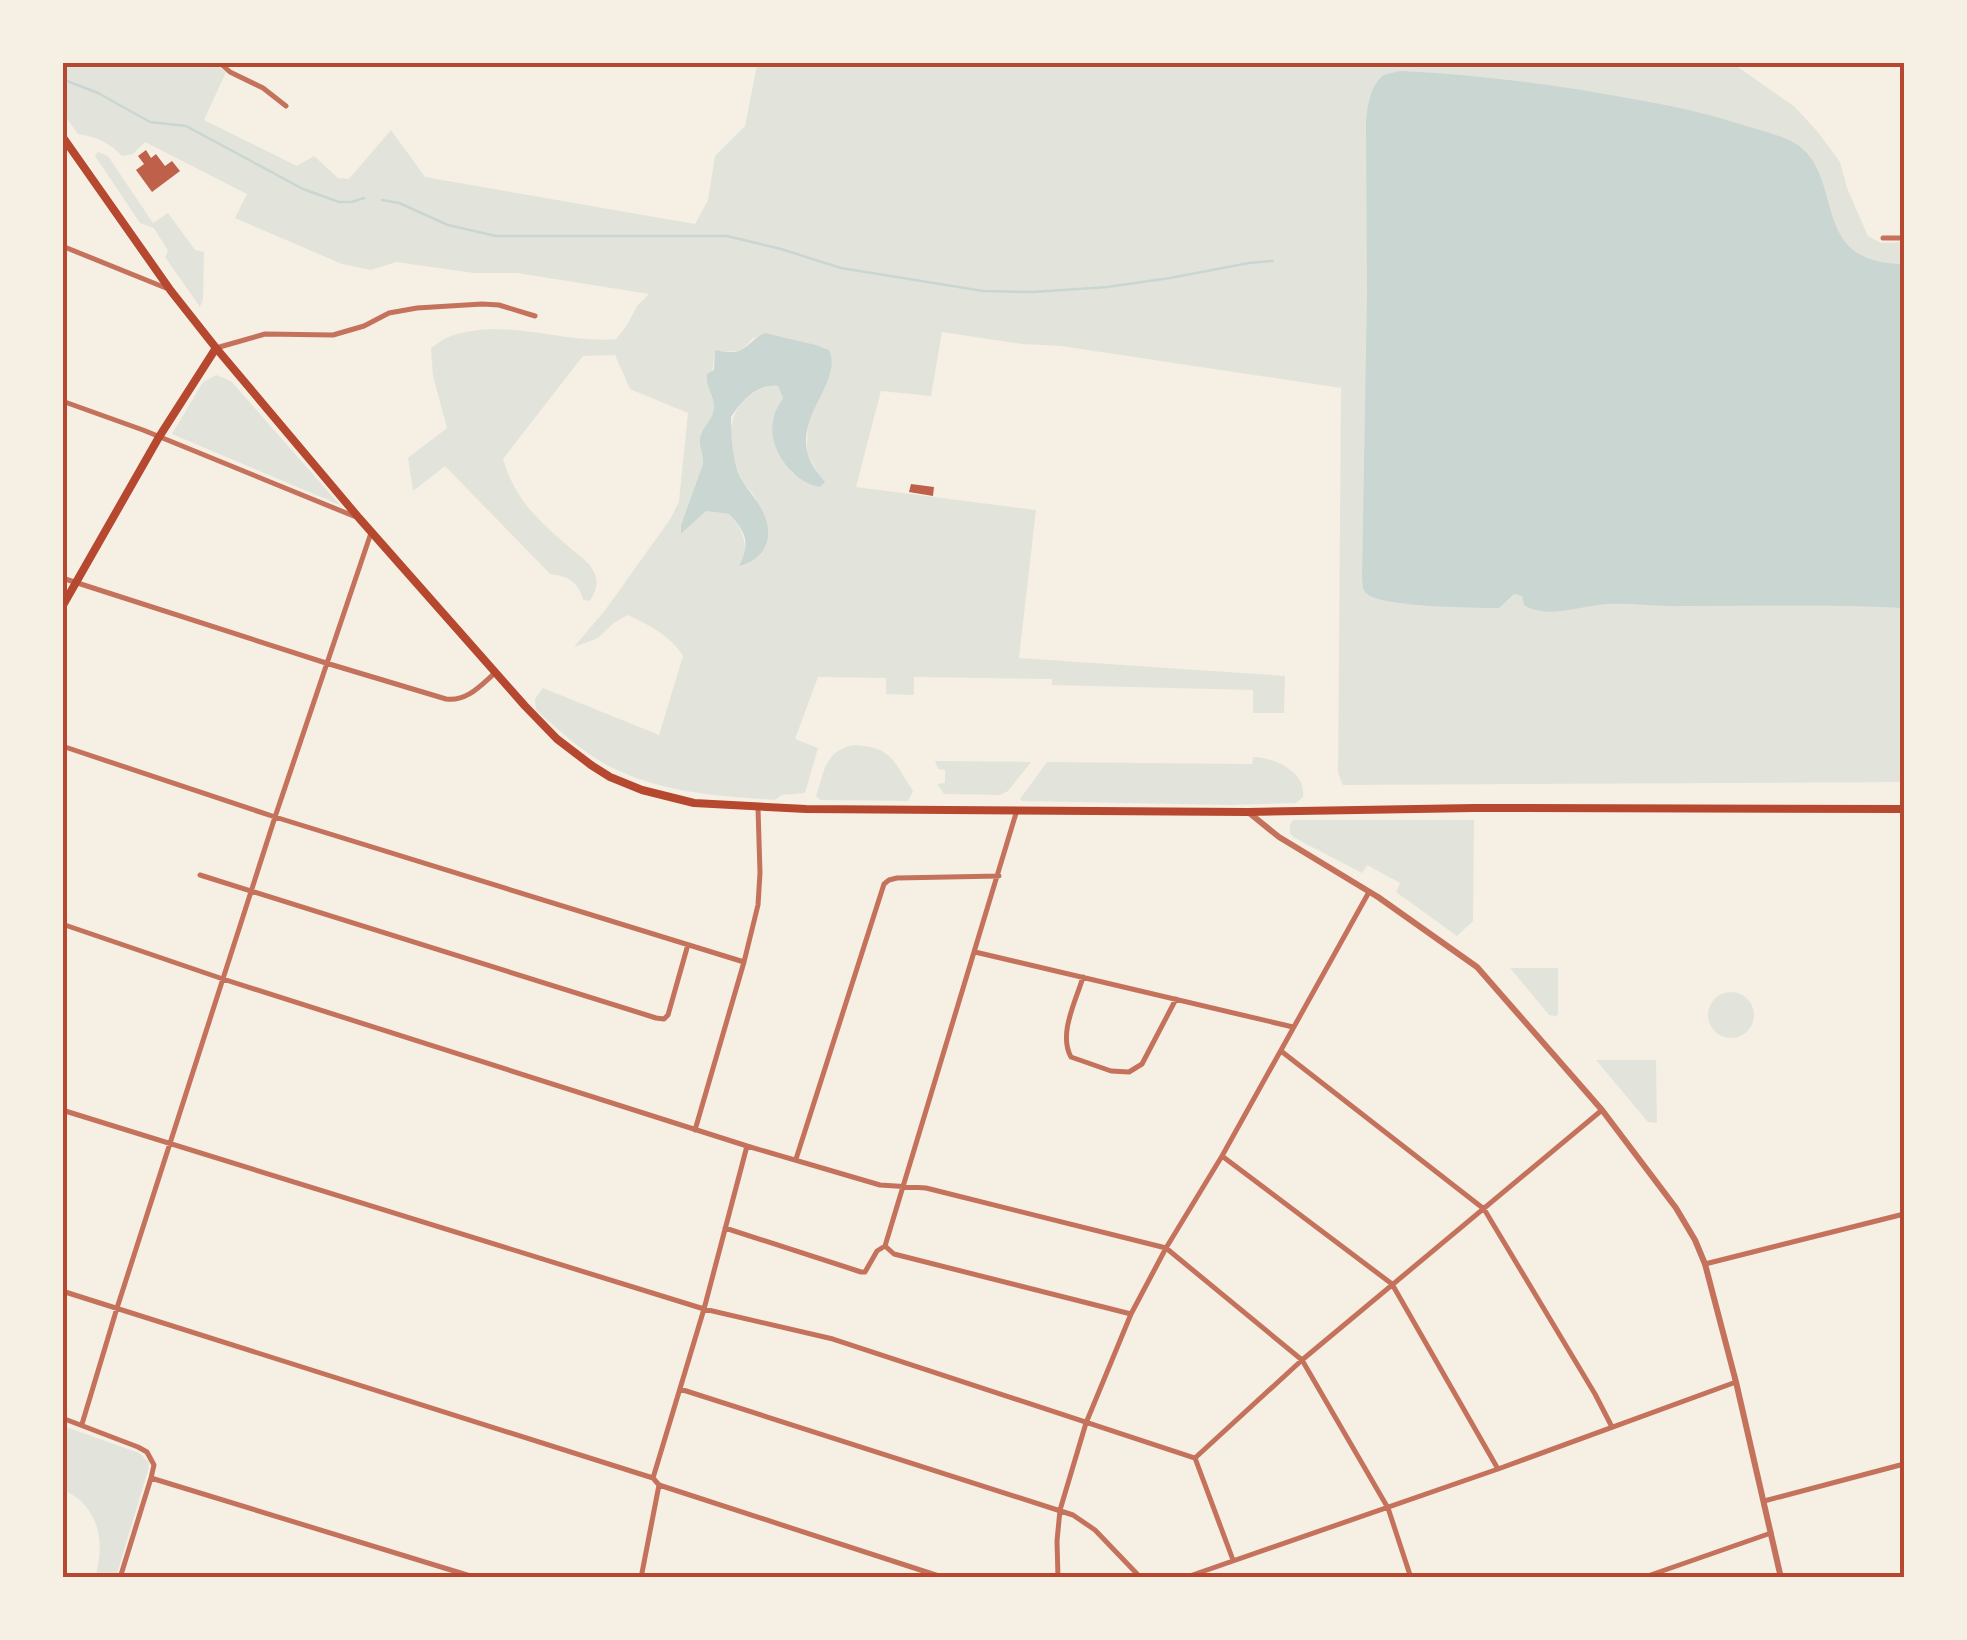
<svg xmlns="http://www.w3.org/2000/svg" width="1967" height="1640" font-family="Raleway,sans-serif">
<style>
.green{fill:#e2e4dc;fill-rule:evenodd}
.water{fill:#c9d6d2}
.lines{fill:none;stroke-linecap:round;stroke-linejoin:round}
.stream{stroke:#c9d6d2;stroke-width:2.5}
.building{fill:#bf614a}
.minor{stroke:#c5725c;stroke-width:5}
.tertiary{stroke:#c5725c;stroke-width:6}
.primary{stroke:#b5482f;stroke-width:8}
.neatline{fill:none;stroke:#b5482f;stroke-width:4}
</style>
<rect width="100%" height="100%" fill="#f6efe4"/>
<path class="green" d="M82 62 213 63 226 72 204 120 297 166 314 156 338 178 349 179 391 130 425 177 695 224 708 200 715 156 745 126 757 65 813 62 1732 63 1795 107 1817 131 1840 162 1847 188 1868 236 1881 243 1904 242V782L1343 785 1338 773 1341 388 1061 346 1022 344 942 332 931 396 881 391 856 487 1036 510 1019 658 1285 676 1284 713H1253V690L1052 685V679L914 677V695L886 694V678L818 677 795 739 818 748 805 793 782 795 775 800C718 796 661 793 609 766 582 752 559 730 536 710L535 699 543 688 659 735 683 656C671 636 649 625 628 615L615 622 598 638 574 647 606 609 671 518 679 501 688 413 630 389 615 355 583 356 503 459C518 510 551 530 589 564 599 578 599 586 590 601L583 600C579 582 568 576 550 574L445 466 413 491 408 458 447 428 433 376 431 348C437 344 444 338 451 336 505 317 562 344 616 339L627 325 637 306 649 294 517 273H474L396 262 371 270 342 264 235 218 247 194 145 142 133 154 122 156C109 142 96 137 78 134L63 113V63L79 66ZM777 336 816 345 829 350 821 392 808 424 807 441V454L824 482 820 487 792 473 777 449 772 429 773 417 783 398 778 386C765 384 753 392 744 401 723 421 730 457 743 481 746 487 754 494 756 500 759 508 753 551 752 562 741 543 748 534 729 514L706 511 682 533 681 525 703 464 704 456 700 443 701 433 714 414V403L710 390 715 351C736 350 737 357 753 338Z
M98 152 108 156 153 223 168 213 195 250 204 252 203 299 200 307 165 257 168 251 154 228 140 223 95 156Z
M216 375 231 381 340 505 172 434 203 382Z
M854 745C893 747 893 761 913 791L908 801 820 800 816 796C824 772 825 750 854 745Z
M1253 757C1275 758 1306 771 1303 797L1296 803 1231 805 1023 801 1020 799 1047 762 1252 764Z
M935 761 1031 762 1008 791 1000 795 944 794 937 784 945 783V770L938 769Z
M1293 820H1474L1473 921 1457 936 1396 892 1400 883 1367 865 1362 873 1293 837 1290 833V825Z
M1510 968H1558V1014L1556 1016 1549 1015Z
M1708 1015a23 23 0 1 1 46 0a23 23 0 1 1-46 0Z
M1596 1060H1656L1657 1123 1648 1122Z
M63 1426 139 1453 149 1462 148 1470 116 1577H95C106 1543 99 1505 63 1490Z"/>
<path class="water" d="M1401 71C1468 74 1533 82 1599 93 1644 101 1689 108 1733 122 1752 128 1774 133 1791 141 1849 171 1804 264 1904 264V608C1832 604 1759 606 1686 606 1660 607 1634 603 1608 604 1583 605 1547 620 1524 605L1522 596 1514 594 1499 608C1475 608 1382 607 1367 594 1362 590 1363 585 1362 579L1367 295 1366 124C1367 109 1370 84 1384 75 1386 74 1400 71 1401 71Z
M765 333 816 345 829 350C843 381 796 414 808 455 811 465 819 474 825 482L820 487C793 483 767 448 773 420 774 412 779 405 783 398L778 386C758 383 741 401 731 417 731 435 732 455 738 472 744 487 756 497 763 512 775 537 766 559 739 566 751 543 746 532 729 514L706 511 681 534V525L703 464C704 455 699 447 700 439 701 427 714 420 714 407 714 394 705 387 707 374L714 370 715 350C720 351 726 352 731 352 745 353 752 338 765 333Z"/>
<g class="lines">
<path class="stream" d="M62 79 98 93 150 122 186 126 303 189 339 202H352L364 198
M382 200 399 203 448 225 496 236H727L781 249 841 268 983 291 1033 292 1107 287 1170 278 1249 263 1273 261"/>
</g>
<path class="building" d="M146 150 151 158 156 154 165 166 172 161 180 171 152 192 136 170 144 164 138 156Z
M911 484 934 487 933 496 909 492Z"/>
<g class="lines">
<path class="minor" d="M219 62 230 72 263 88 286 106
M1883 238H1904
M62 246 166 288
M216 348 265 334 333 335 364 326 389 313 417 308 482 304 499 305 535 316
M62 401 143 430 356 517
M62 578 326 663 446 699C467 702 481 685 496 672
M62 746 275 817 744 962 758 905 760 873 758 808
M200 875 656 1018 664 1019 668 1015 687 948
M62 924 223 979 747 1146 880 1185 926 1188 1166 1248 1302 1360 1388 1508 1411 1578
M975 952 1293 1027
M1083 977C1076 1001 1058 1034 1071 1057L1111 1071 1129 1072 1142 1064 1176 999
M1281 1051 1484 1209 1595 1394 1612 1427
M62 1110 704 1309 833 1339 1195 1458 1302 1360 1602 1110
M695 1130 744 962
M1222 1156 1392 1284 1498 1469
M796 1159 884 884 889 880 897 878 999 876
M725 1228 861 1272H865L877 1251 885 1246 894 1254 1131 1314
M885 1246 1017 810
M1705 1264 1904 1214
M62 1291 653 1478 659 1485 945 1578
M680 1389 1073 1515 1095 1530 1141 1578
M62 1418 138 1447 147 1452 154 1465 151 1478 477 1578
M82 1424 117 1308 275 817 371 533
M1195 1458 1233 1560
M653 1478 704 1309 747 1146
M1764 1501 1904 1464
M120 1578 151 1478
M641 1578 659 1485
M1058 1578 1057 1541 1060 1510 1086 1423 1131 1314 1166 1248 1222 1156 1369 892
M1184 1578 1498 1469 1736 1382
M1642 1578 1771 1533"/>
<path class="tertiary" d="M1248 812 1279 837 1378 897 1477 967 1602 1110 1676 1208 1695 1240 1705 1264 1736 1382 1781 1578"/>
<path class="primary" d="M62 136 171 291 216 348 359 518 525 706 557 739 591 765 610 777 642 790 694 803 806 809 1248 812 1474 808 1904 809
M62 607 159 437 216 348"/>
</g>
<rect width="1967" height="1640" fill="none" stroke="#f6efe4" stroke-width="130"/>
<rect x="65" y="65" width="1837" height="1510" class="neatline"/>
</svg>
